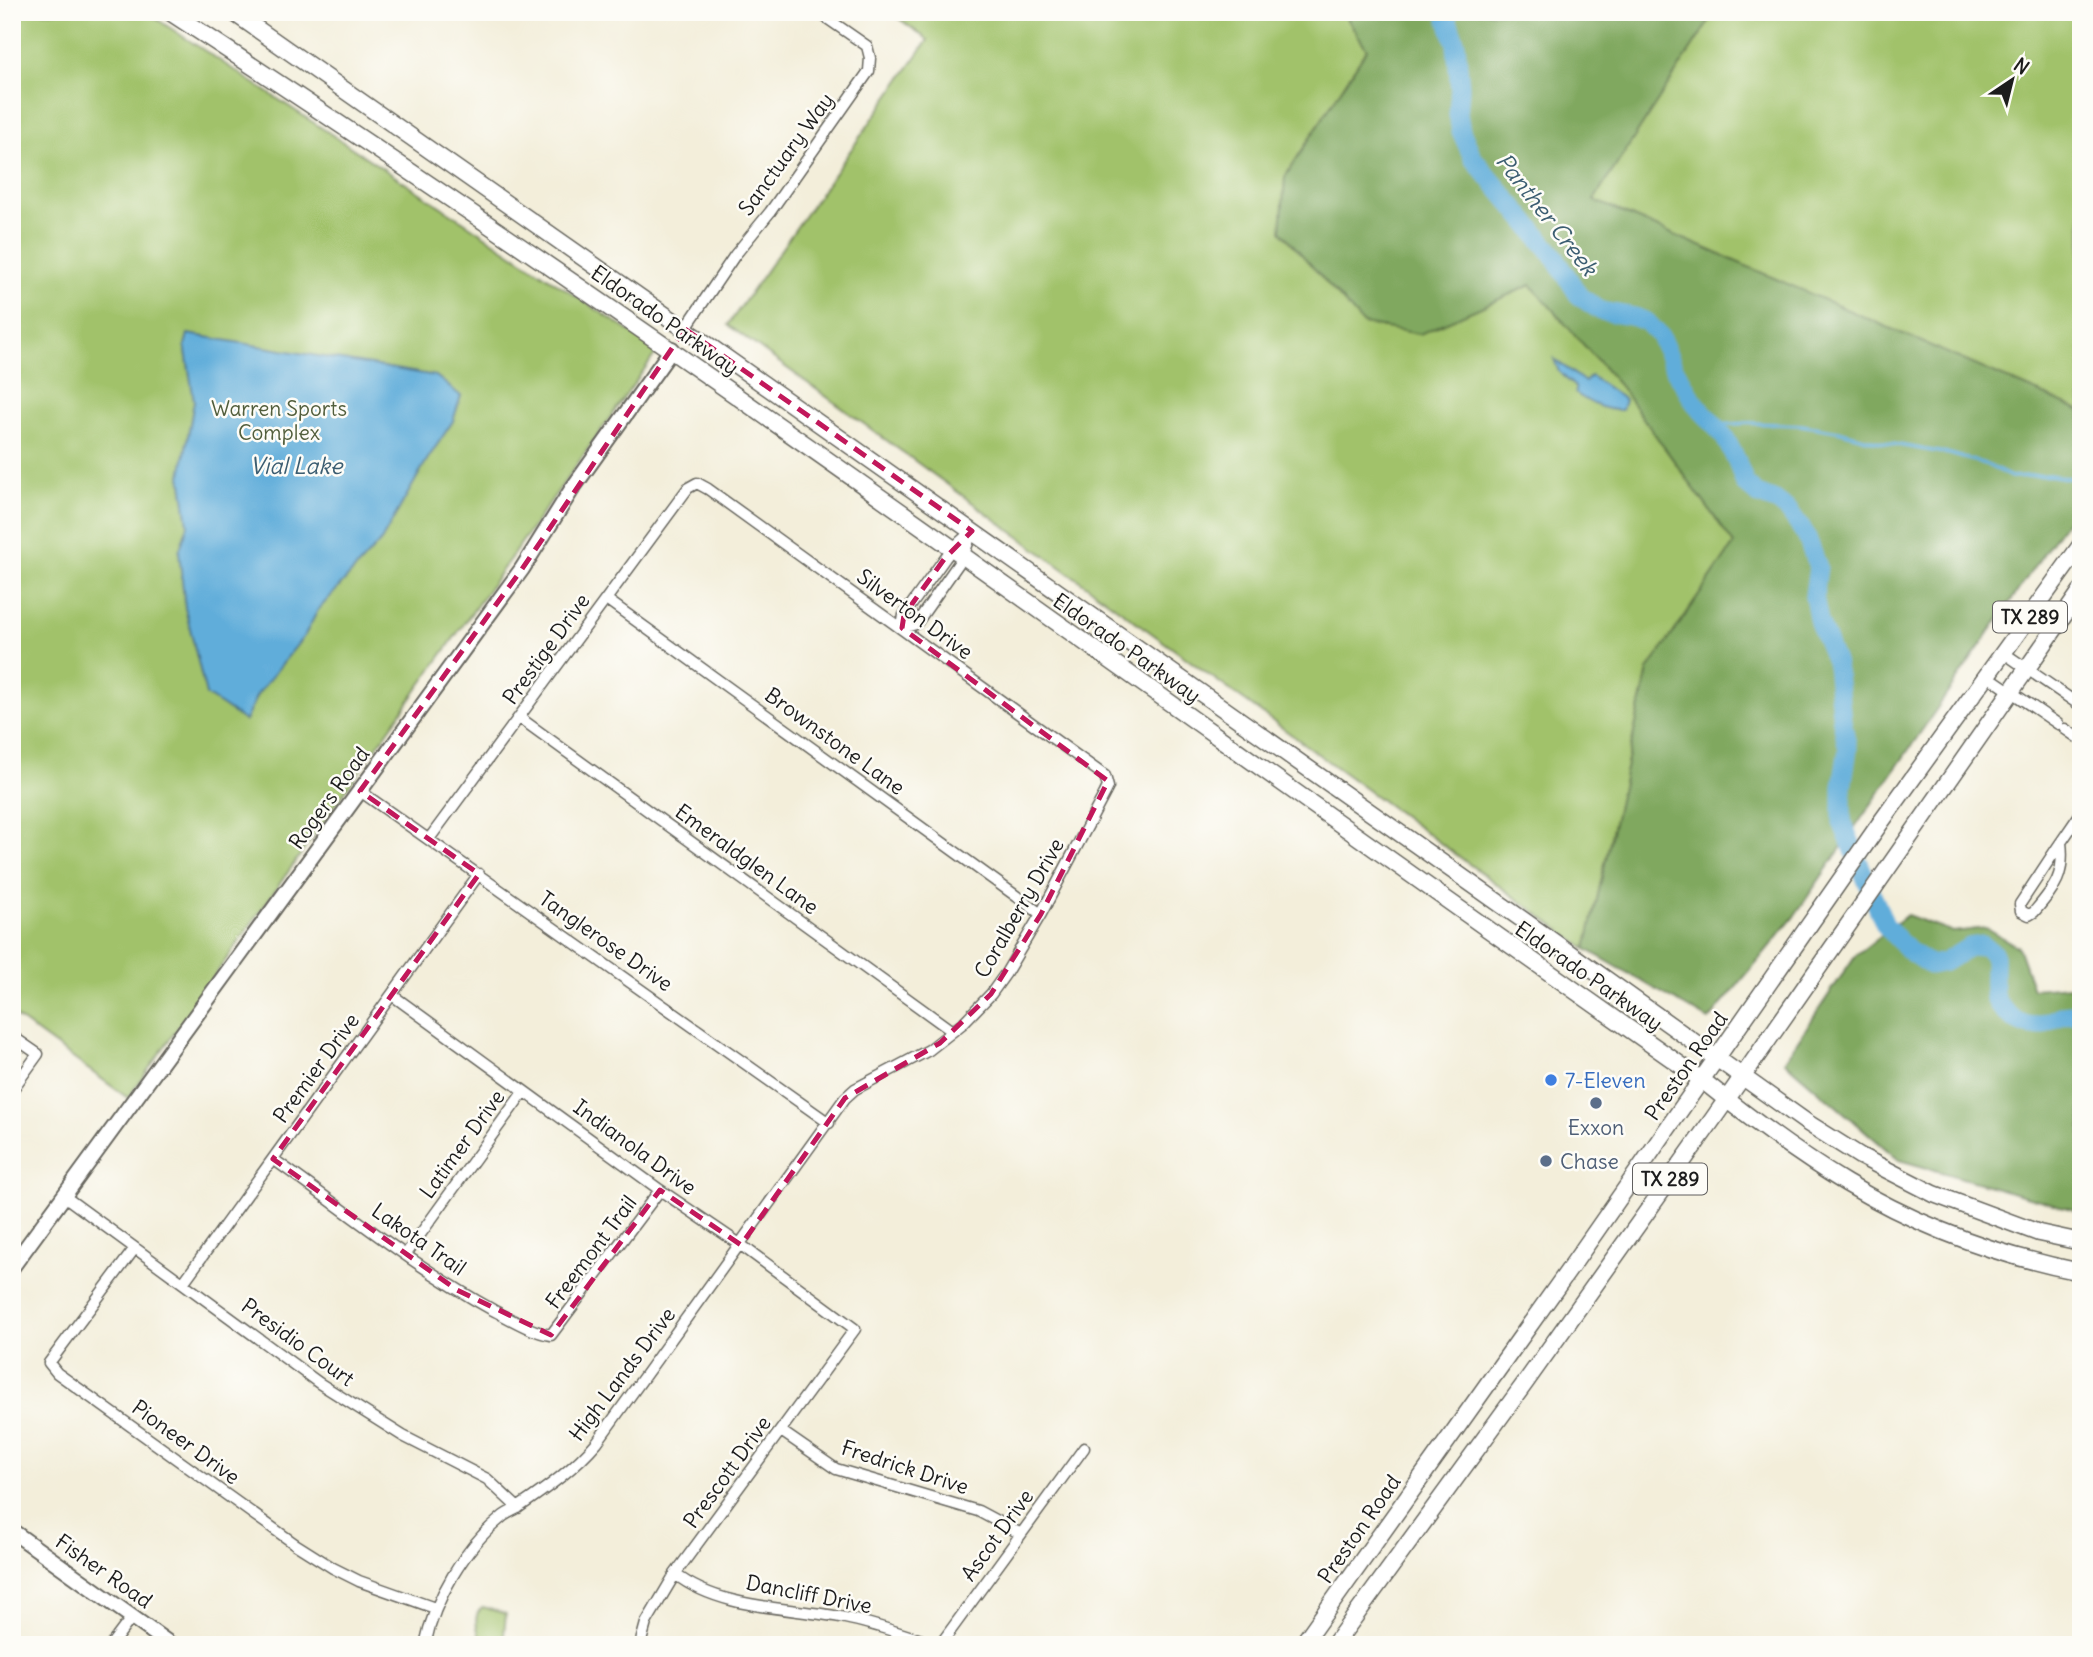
<svg xmlns="http://www.w3.org/2000/svg" width="2093" height="1657" font-family="Delius,sans-serif">
<style>
.green{fill:#a1c26b;stroke:#5e6f44;stroke-width:2}
.forest{fill:#80a85f;stroke:#4e623e;stroke-width:2}
.water{fill:#61adda;stroke:#3e647b;stroke-width:2}
.lines{fill:none;stroke-linecap:round;stroke-linejoin:round}
.stream{stroke:#61adda;stroke-width:3.5}
.river{stroke:#61adda;stroke-width:19}
.street-casing{stroke:#67665e;stroke-width:13}
.secondary-casing{stroke:#67665e;stroke-width:18}
.primary-casing{stroke:#67665e;stroke-width:19}
.street{stroke:#fff;stroke-width:10}
.secondary{stroke:#fff;stroke-width:14}
.primary{stroke:#fff;stroke-width:16}
.marked{fill:none;stroke:#c2185b;stroke-width:5;stroke-dasharray:14 9;stroke-linejoin:round}
.shop-dot{fill:#3f7fe0;stroke:#fdfcf7;stroke-width:2.5}
.service-dot{fill:#5c6f8a;stroke:#fdfcf7;stroke-width:2.5}
.labels{text-anchor:middle;dominant-baseline:central;stroke-width:5;stroke-linejoin:round;paint-order:stroke}
.shield{fill:#fdfcf7;stroke:#605f5e;stroke-width:2}
.shield-label{font-size:19px;font-weight:bold;fill:#1c1c1c}
.street-label{font-size:21px;fill:#1c1c1c;stroke:#fdfcf7}
.park-label{font-size:21px;fill:#515e3c;stroke:#fdfcf7}
.shop-label{font-size:21px;fill:#366cbe;stroke:#fdfcf7;text-anchor:start}
.service-label{font-size:21px;fill:#4e5e75;stroke:#fdfcf7}
.water-label{font-size:23px;font-style:italic;fill:#3b5d71;stroke:#fdfcf7}
</style>
<rect width="100%" height="100%" fill="#fdfcf7"/>
<filter id="ink" filterUnits="userSpaceOnUse"><feTurbulence type="fractalNoise" baseFrequency=".0143" numOctaves="2"/><feDisplacementMap in="SourceGraphic" scale="14" xChannelSelector="R" yChannelSelector="G"/><feConvolveMatrix kernelMatrix="1 2 1 2 8 2 1 2 1" color-interpolation-filters="sRGB"/></filter>
<filter id="wash" filterUnits="userSpaceOnUse"><feTurbulence type="fractalNoise" baseFrequency=".00686" numOctaves="4" result="noise"/><feDisplacementMap in="SourceGraphic" scale="28" xChannelSelector="R" yChannelSelector="G"/><feGaussianBlur stdDeviation="1.57" result="paint"/><feColorMatrix in="noise" values="0 0 0 0 0 0 0 0 0 0 0 0 0 0 0 0 0 1.4 0 .05"/><feComposite in="paint" operator="in"/></filter>
<g filter="url(#wash)">
<rect width="100%" height="100%" fill="#f3eeda"/>
<path class="green" d="M12 12H146L658 350 128 1098 12 1014Z
M890 12H1343L1367 49 1285 177 1420 333 1531 284 1620 386 1734 544 1648 671 1586 949 728 325 928 40Z
M1715 12H2081V411L1593 200Z
M483 1607 506 1614 503 1645H482C479 1632 470 1616 483 1607Z"/>
<path class="forest" d="M1343 12H1715L1594 200 2081 411V499L1793 918 1709 1020 1586 949 1648 670 1734 544 1620 386 1531 285 1420 334 1363 324 1281 231 1285 177 1367 49Z
M1907 915 1953 932 1986 928 2018 947 2033 989 2081 985V1212L1899 1160 1784 1061 1855 956Z"/>
<path class="water" d="M188 334 436 376 461 396 453 421 427 460 381 541 318 610 305 635 257 695 245 721 206 695 185 608 179 552 188 525 181 476 194 401 185 345Z
M1554 359 1585 382 1591 376 1625 400 1622 410C1604 411 1590 403 1575 393V387L1559 372Z"/>
<g class="lines">
<path class="stream" d="M1714 425 1751 423 1801 425 1838 431 1875 441 1950 454 1985 464 2011 477 2049 475 2081 480"/>
<path class="river" d="M1445 12 1456 44 1460 88 1458 114 1461 131 1473 158 1553 254 1579 296 1601 311 1635 317 1647 322 1660 336 1674 368 1695 403 1724 436 1737 461 1745 484 1757 494 1778 502 1789 511 1806 535 1818 567 1814 596 1819 622 1836 664 1842 721 1848 749 1842 787V822L1885 925 1909 951 1930 965 1945 962 1969 947 1983 945 1994 954C1995 965 1992 990 1995 998 2001 1012 2024 1030 2039 1025 2058 1020 2059 1011 2081 1015"/>
</g>
</g>
<g filter="url(#ink)">
<g class="lines">
<g class="street-casing">
<path id="street" d="M685 329 735 255 770 212 869 71 870 58 867 46 818 12
M972 531 963 557 916 624 902 628 904 615 945 558 952 549Z
M606 599 1041 914
M2004 653 2081 706
M1988 676 2058 724
M520 718 952 1031
M2065 729 2081 740
M360 791 829 1123
M2061 842C2065 876 2055 887 2034 912L2029 915 2021 911 2020 904 2057 848 2081 813
M392 995 660 1190 741 1245 855 1329 675 1574 646 1623 640 1645
M12 1036 38 1054 12 1090
M273 1159C345 1210 415 1267 493 1310 511 1319 531 1332 551 1335L660 1190
M64 1196 319 1383 403 1436 487 1479 518 1508
M135 1248 49 1363 57 1373 295 1544 333 1568 359 1581 435 1608
M406 1254 524 1091
M183 1283 479 874
M781 1431 836 1469 978 1511 1021 1534
M675 1574C721 1610 790 1607 845 1618 876 1624 907 1636 938 1645
M111 1645 132 1617
M425 1645C434 1600 465 1547 501 1518 506 1513 513 1511 519 1507 547 1488 575 1468 597 1442L845 1098 855 1089 929 1050 962 1024 991 994 1006 973 1041 914 1105 793 1108 787 1105 776 708 489 697 483 688 488 429 839
M940 1645 1084 1448"/>
</g>
<g class="secondary-casing">
<path id="secondary" d="M12 1267 522 569 572 489 672 349
M12 1531 171 1645"/>
</g>
<g class="primary-casing">
<path id="primary" d="M170 12C692 352 1192 723 1702 1080 1748 1117 1796 1153 1846 1183 1918 1226 1999 1256 2081 1272
M233 12 685 329 1523 920 1806 1122 1860 1156 1934 1194 2039 1233 2081 1242
M1302 1645 1571 1267 1881 822 2081 545
M1334 1645 1525 1383 1713 1119 2081 591"/>
</g>
<use href="#street" class="street"/>
<use href="#secondary" class="secondary"/>
<use href="#primary" class="primary"/>
</g>
</g>
<path class="marked" d="M685 329 972 531 945 558 904 615 902 628 1108 781 1041 914 991 994 940 1043 845 1098 741 1245 660 1190 551 1335 457 1290 273 1159 479 874 360 791 522 569Z"/>
<circle class="shop-dot" cx="1551" cy="1080" r="7"/>
<g class="service-dot">
<circle cx="1596" cy="1103" r="7"/>
<circle cx="1546" cy="1161" r="7"/>
</g>
<g class="labels">
<g class="shield">
<rect x="1993" y="601.5" width="74" height="31" rx="5"/>
<rect x="1633" y="1163.5" width="74" height="31" rx="5"/>
</g>
<g class="shield-label">
<text x="2030" y="617">TX 289</text>
<text x="1670" y="1179">TX 289</text>
</g>
<g class="street-label">
<text transform="translate(786 154) rotate(-54)">Sanctuary Way</text>
<text transform="translate(665 320) rotate(35)">Eldorado Parkway</text>
<text transform="translate(915 614) rotate(36)">Silverton Drive</text>
<text transform="translate(1127 648) rotate(35)">Eldorado Parkway</text>
<text transform="translate(546 649) rotate(-54)">Prestige Drive</text>
<text transform="translate(835 741) rotate(36)">Brownstone Lane</text>
<text transform="translate(329 798) rotate(-54)">Rogers Road</text>
<text transform="translate(747 859) rotate(36)">Emeraldglen Lane</text>
<text transform="translate(1019 908) rotate(-60)">Coralberry Drive</text>
<text transform="translate(606 941) rotate(35)">Tanglerose Drive</text>
<text transform="translate(1589 976) rotate(35)">Eldorado Parkway</text>
<text transform="translate(1686 1066) rotate(-55)">Preston Road</text>
<text transform="translate(316 1068) rotate(-54)">Premier Drive</text>
<text transform="translate(462 1144) rotate(-54)">Latimer Drive</text>
<text transform="translate(635 1147) rotate(36)">Indianola Drive</text>
<text transform="translate(419 1239) rotate(35)">Lakota Trail</text>
<text transform="translate(591 1252) rotate(-53)">Freemont Trail</text>
<text transform="translate(298 1342) rotate(36)">Presidio Court</text>
<text transform="translate(622 1374) rotate(-53)">High Lands Drive</text>
<text transform="translate(186 1442) rotate(36)">Pioneer Drive</text>
<text transform="translate(905 1467) rotate(18)">Fredrick Drive</text>
<text transform="translate(727 1472) rotate(-54)">Prescott Drive</text>
<text transform="translate(1359 1529) rotate(-55)">Preston Road</text>
<text transform="translate(997 1535) rotate(-54)">Ascot Drive</text>
<text transform="translate(104 1571) rotate(35)">Fisher Road</text>
<text transform="translate(809 1594) rotate(11)">Dancliff Drive</text>
</g>
<g class="park-label">
<text x="279" y="408">Warren Sports<tspan x="279" dy="24">Complex</tspan></text>
</g>
<g class="shop-label">
<text x="1565" y="1080">7-Eleven</text>
</g>
<g class="service-label">
<text x="1596" y="1127">Exxon</text>
<text x="1560" y="1161" text-anchor="start">Chase</text>
</g>
<g class="water-label">
<text transform="translate(1547 214) rotate(52)">Panther Creek</text>
<text x="296" y="465">Vial Lake</text>
</g>
</g>
<rect width="2093" height="1657" fill="none" stroke="#fdfcf7" stroke-width="42"/>
<g transform="translate(2012 80) rotate(35)" stroke="#fdfcf7" stroke-width="5" paint-order="stroke">
<path d="M0-5L12 26L0 18L-12 26Z" fill="#1c1c1c"/>
<text y="-10" font-size="19" font-weight="bold" text-anchor="middle" fill="#1c1c1c">N</text>
</g>
</svg>
